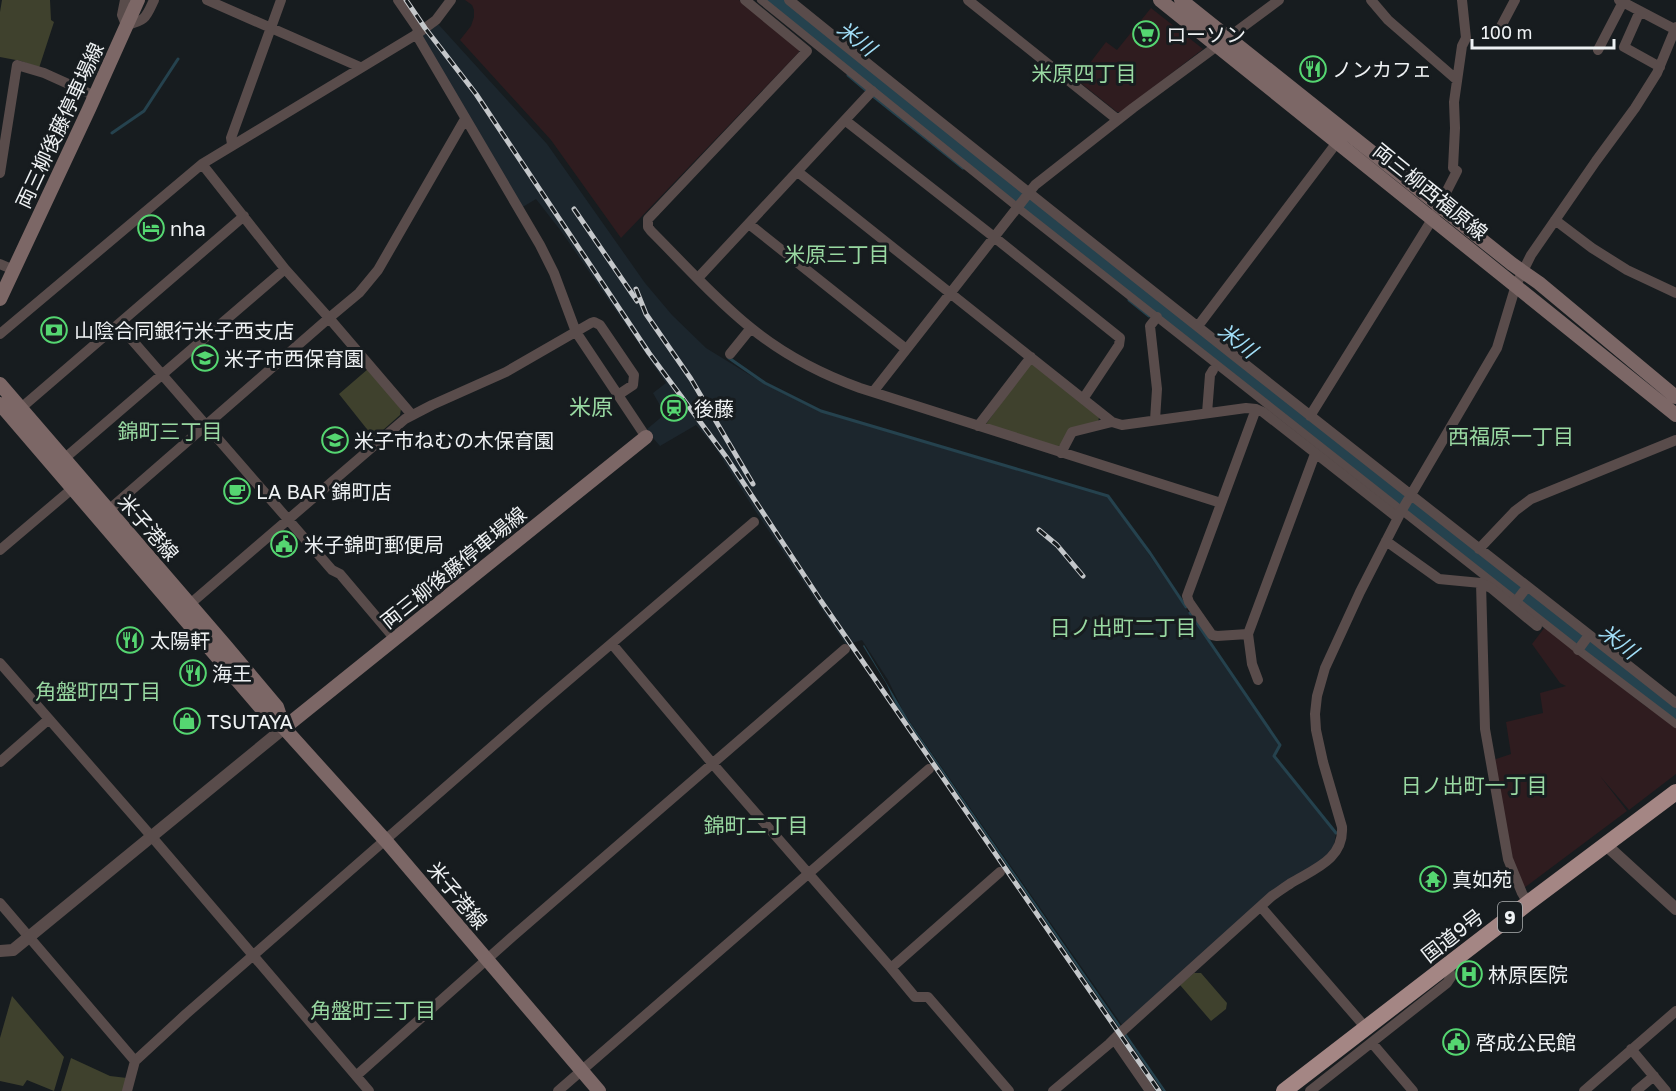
<svg xmlns="http://www.w3.org/2000/svg" width="1676" height="1091" font-family="'Golos Text','Noto Sans JP',sans-serif">
<style>
.commercial{fill:#2f1c1f}
.built{fill:#1c262d}
.green{fill:#3f412d}
.water{fill:#25424e}
.lines{fill:none;stroke-linecap:round;stroke-linejoin:round}
.stream{stroke:#25424e;stroke-width:3}
.river{stroke:#25424e;stroke-width:16}
.pedestrian{stroke:#594c4b;stroke-width:8}
.minor{stroke:#594c4b;stroke-width:10}
.tertiary{stroke:#594c4b;stroke-width:12}
.secondary{stroke:#7c6766;stroke-width:14}
.trunk{stroke:#a48684;stroke-width:16}
.rail-casing{stroke:#c4c7ca;stroke-width:5}
.rail{stroke:#171c1f;stroke-width:3;stroke-dasharray:9;stroke-linecap:butt}
.labels{text-anchor:middle;dominant-baseline:central;stroke-width:6;stroke-linejoin:round;paint-order:stroke}
.shield{fill:#171c1f;stroke:#aeb1b3;stroke-width:1.5}
.shield-label{font-size:18px;font-weight:bold;fill:#eef1f3}
.poi-label{font-size:20px;fill:#eef1f3;stroke:#171c1f;text-anchor:start}
.street-label{font-size:20px;fill:#eef1f3;stroke:#171c1f}
.water-label{font-size:21px;font-style:italic;fill:#a1def7;stroke:#171c1f}
.neighbourhood-label{font-size:21px;fill:#99d9a2;stroke:#171c1f}
.quarter-label{font-size:22px;fill:#99d9a2;stroke:#171c1f}
</style>
<rect width="100%" height="100%" fill="#171c1f"/>
<path class="commercial" d="M465 0H739L799 46V52L621 238 551 140 460 40 471 26 474 17V10L472 5Z
M1151 8 1203 49 1121 112H1117L1077 80 1106 42 1117 50Z
M1545 627 1648 708 1650 706 1676 727V774L1629 810 1600 776 1627 811 1524 888 1514 866 1493 760 1511 754 1506 722 1543 713 1540 693 1566 686 1560 683 1532 644Z"/>
<path class="built" d="M437 25H439L547 144 645 283 672 315 706 348 763 383 821 412 1110 498 1280 745 1274 756 1336 833 1334 845 1329 854 1122 1025 904 713 888 680 862 640 846 645 754 509 714 446 696 425 660 446 646 430 665 414 653 393 666 383 561 231 536 199 521 208 422 36Z"/>
<path class="green" d="M2 0H50L51 20 54 22 39 68 21 61 0 57V12Z
M1033 364 1099 417 1098 423 1057 447 986 424 1029 365Z
M368 369 401 409 400 415 374 438 339 394Z
M1194 973H1201L1227 1003 1226 1009 1211 1021 1180 985Z
M12 996 64 1057 54 1091 27 1080 23 1086 0 1081V1038Z
M71 1058 110 1076 127 1078 123 1091H61Z"/>
<path class="water" d="M864 645 909 721 1166 1091H1163L908 722 896 705 886 683 863 646Z"/>
<g class="lines">
<path class="stream" d="M848 75 867 91
M873 96 963 168
M112 133 144 111 178 59
M1129 300 1149 316
M729 358 765 383 821 411 1108 496 1150 553 1186 607
M1190 613 1280 745 1274 756 1336 833"/>
<path class="river" d="M772 0 920 120 1121 278 1283 408 1676 715"/>
<path class="pedestrian" d="M761 0 1017 207 1581 652 1676 724"/>
<path class="minor" d="M125 0 122 15 126 25C146 21 146 17 154 0
M207 0 360 67
M398 0 420 32
M745 0 807 51 648 219V227L651 231C683 263 715 299 751 328 783 354 821 374 860 388L1221 503
M789 0C1082 237 1379 470 1676 703
M968 0 1118 120
M1371 0 1388 20 1457 80
M1619 0 1676 30
M1640 11 1624 47 1660 67
M416 34 540 245 554 273 576 332 646 437
M1497 34 1515 0
M1598 50 1623 2
M846 121 994 237 1120 338 1119 345 1083 399
M232 144 231 138 281 0
M202 164 285 269 329 318 412 415
M798 172 1112 422 1122 425 1246 408 1256 409 1263 412 1398 518
M0 173 17 65 44 73 95 96
M1555 220 1592 248 1627 270 1676 293
M749 224 906 349
M0 264 14 270
M698 278 872 91
M119 325 332 570 340 574 395 639
M1198 326 1338 141
M0 334 202 164 417 34 436 20 451 0
M730 354 751 328
M873 392 1035 185 1133 108 1279 0
M21 408 244 216
M1256 409 1187 596 1189 602 1212 635 1217 636 1248 634 1315 454
M1207 413 1210 375 1213 370
M1310 416 1433 218 1457 171 1453 168 1455 128 1454 102 1462 46 1466 38 1462 0
M1155 420 1157 389 1150 326 1157 317
M978 426 1031 357
M1061 453 1072 432 1112 422
M65 458 285 269
M104 514 329 318 359 293 378 270 465 119
M1386 541 1439 579 1481 583 1491 588 1537 626
M1479 549 1515 511 1531 499 1676 440
M0 550 73 488
M1481 583 1485 729 1508 859 1522 893 1528 903
M190 604 405 419 432 405 506 372 591 323 594 322 600 325 634 375 633 385 618 395
M1513 605 1527 587
M1248 634 1252 664 1258 680
M612 644 712 763 891 968 915 997H928L1009 1091
M1578 650 1589 635
M0 663 152 837 369 1091
M0 762 49 719
M0 903 135 1061
M1261 907 1366 1028
M891 968 1000 872
M1114 1039 1150 1091
M1372 1043 1413 1091
M1631 1049 1666 1091
M356 1076 512 937 845 649
M127 1091 135 1061 186 1014 543 702 754 522
M558 1091 929 769
M1053 1091 1109 1044 1119 1034 1272 896C1278 892 1285 887 1291 883 1314 869 1344 859 1342 827L1323 762 1316 730 1315 714 1317 696 1325 668 1360 592 1402 510 1497 348 1516 285 1531 255 1596 161 1635 108 1657 73 1676 27
M1310 1091 1447 983 1451 977 1448 965
M1584 1091 1676 1011
M1636 1091 1654 1076"/>
<path class="tertiary" d="M1606 845 1676 909
M0 951 13 950 284 728"/>
<path class="secondary" d="M1160 0 1676 415
M1181 0 1512 264 1539 283 1676 397
M0 299 89 109 138 0
M0 384 225 645 277 707 284 728
M0 404 267 715 284 728 386 841 599 1091
M284 728 646 437"/>
<path class="trunk" d="M1284 1091 1528 903 1676 792"/>
<g class="rail-casing">
<path id="rail" d="M406 0 425 28 476 94 649 353 727 458 821 601 1159 1091
M574 209 637 301
M636 289 646 314 691 379 753 484
M1039 530 1057 545 1083 576"/>
</g>
<use href="#rail" class="rail"/>
</g>
<defs>
<g id="supermarket-ring" transform="scale(1.35)"><circle r="9.5" fill="#171c1f" stroke="#55d671" stroke-width="1.5"/><path d="M-6-5.5h2.5l.6 2H6L4.5 2H-2.5L-4.4-4H-6ZM-1.5 3.2a1.3 1.3 0 1 0 .1 0ZM3 3.2a1.3 1.3 0 1 0 .1 0Z" fill="#55d671"/></g>
<g id="restaurant-ring" transform="scale(1.35)"><circle r="9.5" fill="#171c1f" stroke="#55d671" stroke-width="1.5"/><path d="M-5-6h1v4h1v-4h1v4h1v-4h1v5L-1.5 .5V6h-2V.5L-5-1ZM5-6V6H3V1.5H1.5Q1.5-4 5-6Z" fill="#55d671"/></g>
<g id="hotel-ring" transform="scale(1.35)"><circle r="9.5" fill="#171c1f" stroke="#55d671" stroke-width="1.5"/><path d="M-6-4.5h1.5V1H6V5H4.5V3h-9V5H-6ZM-4 0a1.8 1.8 0 1 1 3.6 0ZM.5 0V-2.5h3Q6-2.5 6 0Z" fill="#55d671"/></g>
<g id="bank-ring" transform="scale(1.35)"><circle r="9.5" fill="#171c1f" stroke="#55d671" stroke-width="1.5"/><path d="M-6-4H6V4H-6ZM0-2.3a2.3 2.3 0 1 0 0 4.6a2.3 2.3 0 1 0 0-4.6Z" fill="#55d671"/></g>
<g id="school-ring" transform="scale(1.35)"><circle r="9.5" fill="#171c1f" stroke="#55d671" stroke-width="1.5"/><path d="M0-5L7-2L0 1L-7-2ZM-4 1L0 2.5L4 1V4Q0 6-4 4Z" fill="#55d671"/></g>
<g id="station-ring" transform="scale(1.35)"><circle r="9.5" fill="#171c1f" stroke="#55d671" stroke-width="1.5"/><path d="M-3-6H3Q5-6 5-4V2Q5 4 3 4L4.5 6H3L1.5 4h-3L-3 6H-4.5L-3 4Q-5 4-5 2V-4Q-5-6-3-6ZM-3.5-4v3h7v-3ZM-3.5 1v1.5H-2V1ZM2 1v1.5H3.5V1Z" fill="#55d671"/></g>
<g id="cafe-ring" transform="scale(1.35)"><circle r="9.5" fill="#171c1f" stroke="#55d671" stroke-width="1.5"/><path d="M-5.5-4.5H6V0H3Q3 3.5 0 3.5H-2.5Q-5.5 3.5-5.5 0ZM3-3.2v2h1.7v-2ZM-6 4.5H4V6H-6Z" fill="#55d671"/></g>
<g id="civic-ring" transform="scale(1.35)"><circle r="9.5" fill="#171c1f" stroke="#55d671" stroke-width="1.5"/><path d="M-.6-6.5H3V-4.5H.6V-3L4-1V1h2V6H-6V1h2V-1L-.6-3ZM-1.2 2.5V6h2.4V2.5Z" fill="#55d671"/></g>
<g id="shop-ring" transform="scale(1.35)"><circle r="9.5" fill="#171c1f" stroke="#55d671" stroke-width="1.5"/><path d="M-5-2.5h2.3a2.7 3.5 0 0 1 5.4 0H5L5.5 6h-11ZM-1.5-2.5h3a1.5 2.3 0 0 0-3 0Z" fill="#55d671"/></g>
<g id="temple-ring" transform="scale(1.35)"><circle r="9.5" fill="#171c1f" stroke="#55d671" stroke-width="1.5"/><path d="M0-6L5-2H3V0L6.5 2.5H4V6H1.5V3h-3V6H-4V2.5H-6.5L-3 0V-2H-5Z" fill="#55d671"/></g>
<g id="hospital-ring" transform="scale(1.35)"><circle r="9.5" fill="#171c1f" stroke="#55d671" stroke-width="1.5"/><path d="M-5-5h3v3.5h4V-5h3V5h-3V1.5h-4V5h-3Z" fill="#55d671"/></g>
</defs>
<g fill-rule="evenodd">
<use href="#supermarket-ring" x="1146" y="34"/>
<use href="#restaurant-ring" x="1313" y="69"/>
<use href="#hotel-ring" x="151" y="228"/>
<use href="#bank-ring" x="54" y="330"/>
<use href="#school-ring" x="205" y="358"/>
<use href="#station-ring" x="674" y="408"/>
<use href="#school-ring" x="335" y="440"/>
<use href="#cafe-ring" x="237" y="491"/>
<use href="#civic-ring" x="284" y="544"/>
<use href="#restaurant-ring" x="130" y="640"/>
<use href="#restaurant-ring" x="193" y="673"/>
<use href="#shop-ring" x="187" y="721"/>
<use href="#temple-ring" x="1433" y="879"/>
<use href="#hospital-ring" x="1469" y="974"/>
<use href="#civic-ring" x="1456" y="1042"/>
</g>
<g class="labels">
<rect class="shield" x="1498" y="902" width="24" height="30" rx="4.5"/>
<g class="shield-label">
<text x="1510" y="917">9</text>
</g>
<g class="poi-label">
<text x="1166" y="34">ローソン</text>
<text x="1332" y="69">ノンカフェ</text>
<text x="170" y="228">nha</text>
<text x="74" y="330">山陰合同銀行米子西支店</text>
<text x="224" y="358">米子市西保育園</text>
<text x="694" y="408">後藤</text>
<text x="354" y="440">米子市ねむの木保育園</text>
<text x="256" y="491">LA BAR 錦町店</text>
<text x="304" y="544">米子錦町郵便局</text>
<text x="150" y="640">太陽軒</text>
<text x="212" y="673">海王</text>
<text x="207" y="721">TSUTAYA</text>
<text x="1452" y="879">真如苑</text>
<text x="1488" y="974">林原医院</text>
<text x="1476" y="1042">啓成公民館</text>
</g>
<g class="street-label">
<text transform="translate(59 125) rotate(-65)">両三柳後藤停車場線</text>
<text transform="translate(1431 191) rotate(39)">両三柳西福原線</text>
<text transform="translate(149 527) rotate(49)">米子港線</text>
<text transform="translate(453 567) rotate(-39)">両三柳後藤停車場線</text>
<text transform="translate(458 895) rotate(50)">米子港線</text>
<text transform="translate(1452 935) rotate(-38)">国道9号</text>
</g>
<g class="water-label">
<text transform="translate(857 38) rotate(38)">米川</text>
<text transform="translate(1238 340) rotate(38)">米川</text>
<text transform="translate(1619 641) rotate(38)">米川</text>
</g>
<g class="neighbourhood-label">
<text x="1084" y="73">米原四丁目</text>
<text x="837" y="254">米原三丁目</text>
<text x="170" y="431">錦町三丁目</text>
<text x="1511" y="436">西福原一丁目</text>
<text x="1123" y="627">日ノ出町二丁目</text>
<text x="98" y="691">角盤町四丁目</text>
<text x="1474" y="785">日ノ出町一丁目</text>
<text x="756" y="825">錦町二丁目</text>
<text x="373" y="1010">角盤町三丁目</text>
</g>
<g class="quarter-label">
<text x="591" y="406">米原</text>
</g>
</g>
<path d="M1472 39v9h142v-9" fill="none" stroke="#eef1f3" stroke-width="3"/>
<text x="1481" y="39" font-size="18" fill="#eef1f3" stroke="#171c1f" stroke-width="4.5" paint-order="stroke">100 m</text>
</svg>
